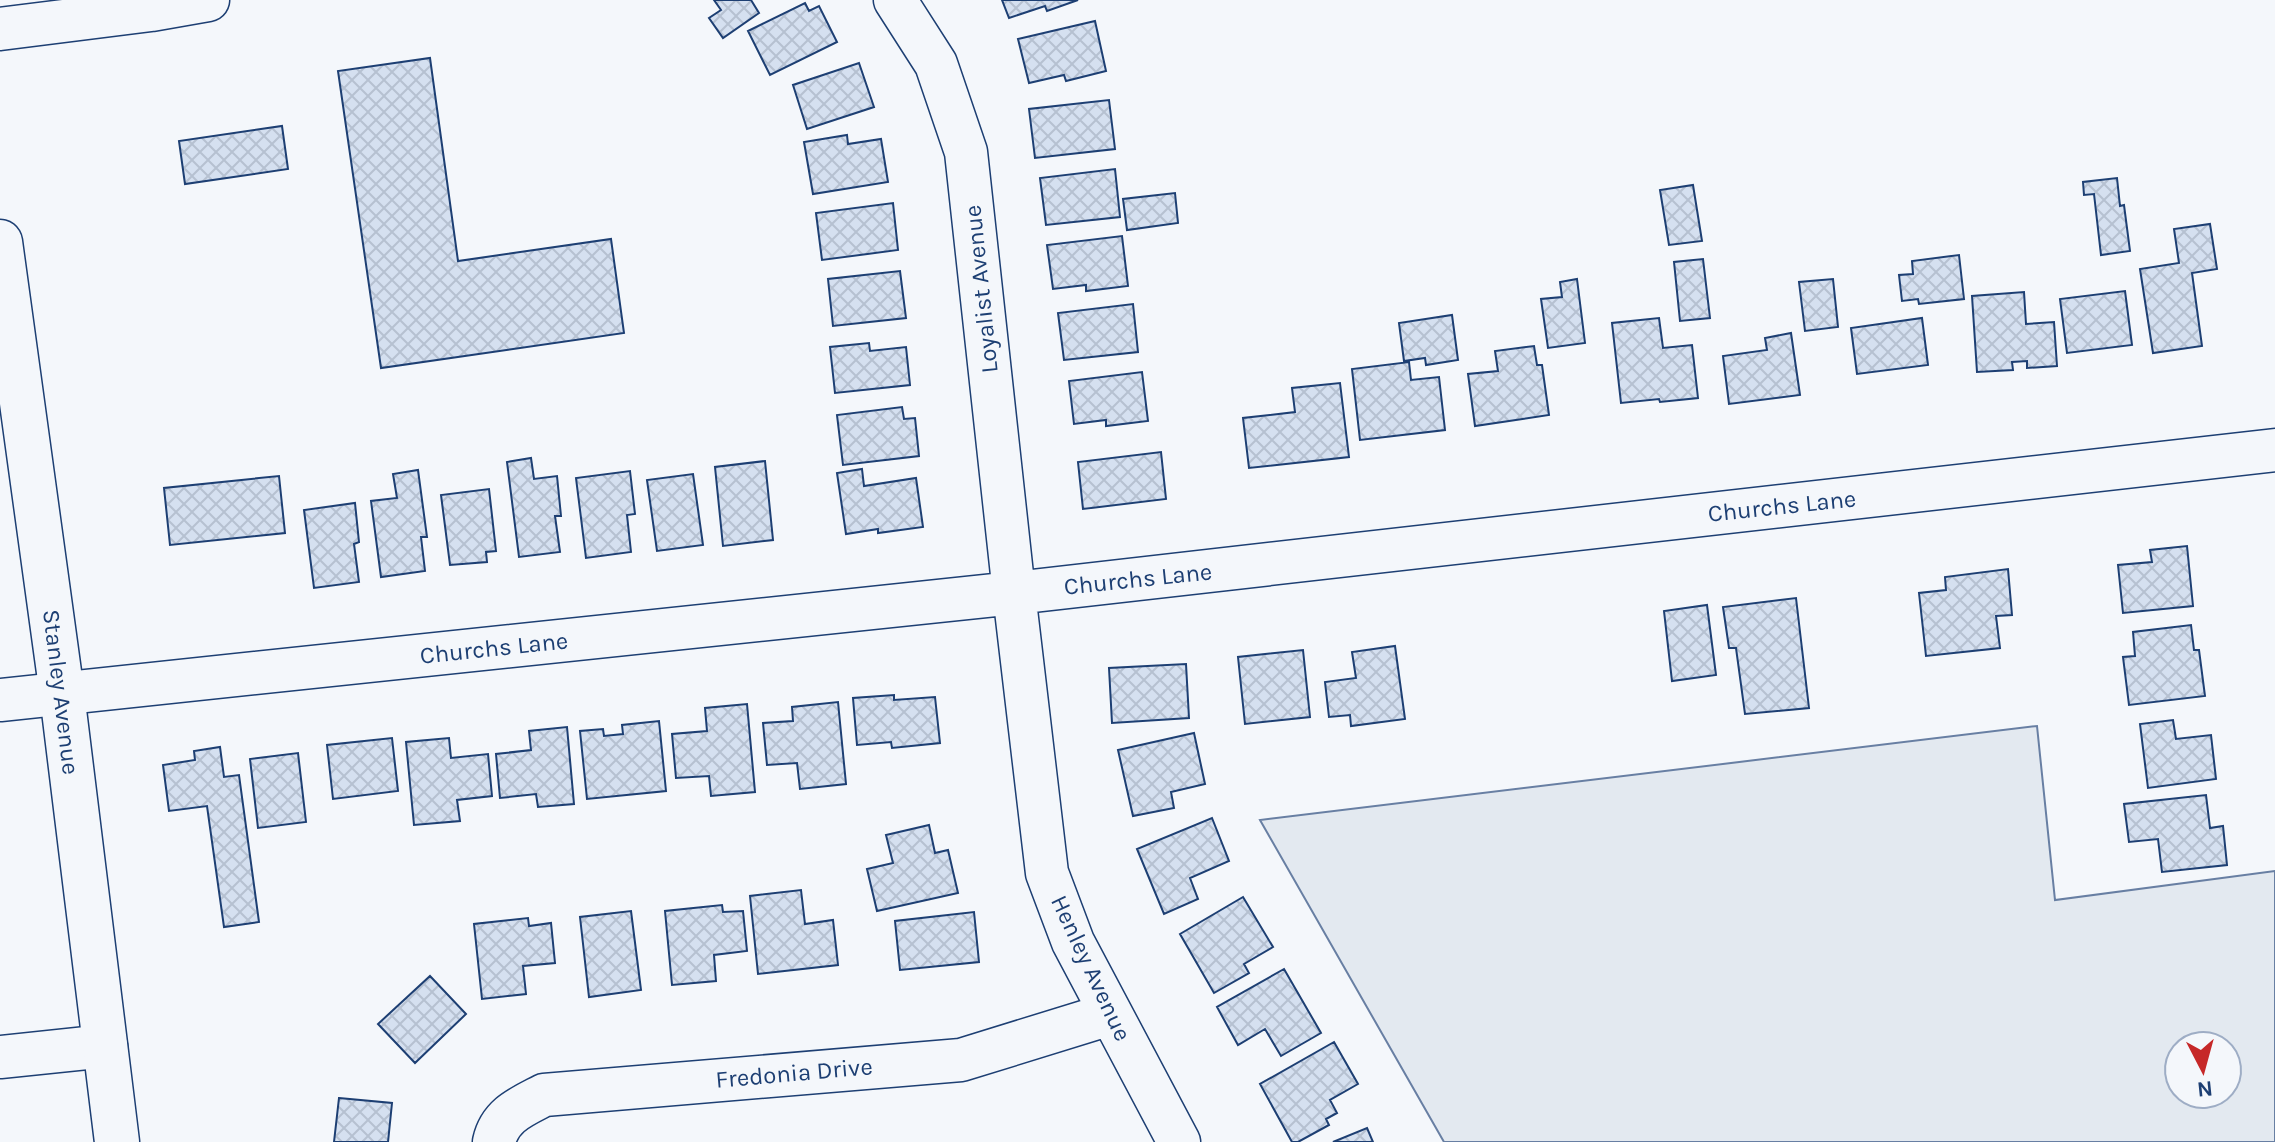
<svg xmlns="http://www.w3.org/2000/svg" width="2275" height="1142" font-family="Karla,sans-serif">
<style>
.park{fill:#e3e9f0;stroke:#687fa3;stroke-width:2;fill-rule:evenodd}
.building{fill:url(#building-cross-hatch);stroke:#1d3f73;stroke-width:2}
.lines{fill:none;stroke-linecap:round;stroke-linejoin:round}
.minor-casing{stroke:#1d3f73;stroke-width:45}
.major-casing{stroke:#1d3f73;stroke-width:47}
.minor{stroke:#f4f7fb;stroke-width:42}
.major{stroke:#f4f7fb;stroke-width:44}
.labels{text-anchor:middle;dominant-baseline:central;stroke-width:6;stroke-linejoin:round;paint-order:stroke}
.street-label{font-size:24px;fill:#1d3f73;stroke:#f4f7fb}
</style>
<defs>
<pattern id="building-cross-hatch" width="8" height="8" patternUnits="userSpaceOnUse" patternTransform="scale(2)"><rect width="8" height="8" fill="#d5e0f0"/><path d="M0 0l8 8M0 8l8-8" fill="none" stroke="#b6c1d1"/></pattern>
</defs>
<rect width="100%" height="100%" fill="#f4f7fb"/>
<path class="park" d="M2037 726 2055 900 2275 871V1142H1444L1260 820ZM2179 1046H2227V1094H2179Z"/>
<path class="building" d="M714 0H751L759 13 723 38 709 18 721 10Z
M1002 0H1078L1047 11 1045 6 1009 18Z
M805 3 809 11 819 6 837 42 770 75 748 31Z
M1095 21 1106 71 1066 81 1064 75 1029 83 1018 39Z
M430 58 458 261 611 239 624 333 381 368 338 71Z
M859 63 874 107 807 129 793 85Z
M1109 100 1115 149 1035 158 1029 109Z
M282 126 288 169 185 184 179 141Z
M847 135 848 144 881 139 888 182 813 194 804 142Z
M1115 169 1120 217 1046 225 1040 178Z
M2117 178 2120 206 2124 205 2130 251 2101 255 2094 194 2084 195 2083 182Z
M1693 185 1702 241 1669 245 1660 190Z
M1175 193 1178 223 1127 230 1123 199Z
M893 203 898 250 822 260 816 213Z
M2210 224 2217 269 2192 273 2202 346 2153 353 2140 269 2179 263 2174 229Z
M1122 236 1128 286 1086 291V285L1053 289 1047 245Z
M1959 255 1964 299 1919 304 1918 299 1902 301 1899 275 1913 274 1912 261Z
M1703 259 1710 318 1680 321 1674 262Z
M900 271 906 318 833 326 828 279Z
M1577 279 1585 343 1548 348 1541 299 1562 297 1560 282Z
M1833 279 1838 327 1805 331 1799 282Z
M2125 291 2132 345 2067 353 2060 299Z
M2024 292 2026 324 2054 322 2057 366 2027 368V361L2012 362 2013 370 1977 372 1972 296Z
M1133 304 1138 352 1064 360 1058 313Z
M1452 315 1458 360 1426 365 1425 358 1404 361 1399 323Z
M1659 318 1663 348 1692 345 1698 398 1660 402 1659 399 1621 403 1612 323Z
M1922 318 1928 365 1857 374 1851 328Z
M1791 333 1800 395 1729 404 1723 356 1767 350 1765 338Z
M869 343 870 351 906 347 910 385 835 393 830 347Z
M1534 346 1537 365H1542L1549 415 1475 426 1468 374 1498 371 1495 351Z
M1409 362 1411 380 1439 377 1445 430 1360 440 1352 369Z
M1142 372 1148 421 1106 426V420L1074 424 1069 381Z
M1340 383 1349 457 1249 468 1243 418 1295 412 1292 388Z
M902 407 904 419 915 418 919 456 843 465 837 415Z
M1161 452 1166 499 1083 509 1078 462Z
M531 458 534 479 557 476 561 516H555L560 552 519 557 507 462Z
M765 461 773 540 723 546 715 467Z
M862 469 864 486 916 478 923 527 878 533V529L846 534 837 473Z
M418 470 427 537H421L425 571 381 577 371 501 397 498 393 474Z
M630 471 635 514 627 515 631 552 586 558 576 478Z
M693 474 703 545 657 551 647 480Z
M279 476 285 533 170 545 164 488Z
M489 489 496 551 486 552 487 562 450 565 441 495Z
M355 503 359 542 354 544 359 582 314 588 304 510Z
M2187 546 2193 606 2123 613 2118 565 2152 562 2150 550Z
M2008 569 2012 615 1996 616 2000 648 1926 656 1919 593 1946 590 1945 577Z
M1796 598 1809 708 1745 714 1736 648H1729L1723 607Z
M1707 605 1716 675 1672 681 1664 611Z
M2191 625 2194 650H2199L2205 696 2129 705 2123 657 2135 656 2133 632Z
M1395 646 1405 719 1351 726 1350 715 1329 717 1325 682 1356 678 1352 652Z
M1303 650 1310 717 1245 724 1238 657Z
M1186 664 1189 718 1112 723 1109 668Z
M894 695V700L935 697 940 743 892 748 891 742 857 745 853 698Z
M838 702 846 784 800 789 797 763 767 765 763 723 793 721 792 707Z
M747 704 755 792 711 796 709 776 676 778 672 734 707 731 705 708Z
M2173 720 2176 739 2211 735 2216 779 2148 788 2140 724Z
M659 721 666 791 587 799 580 731 603 729 604 736 623 734 622 725Z
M567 727 574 804 538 807 536 794 500 798 496 754 531 750 529 731Z
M1194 733 1205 784 1171 792 1174 808 1133 816 1118 750Z
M392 738 398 791 333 799 327 745Z
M449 738 451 758 488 754 492 796 457 800 460 821 414 825 406 742Z
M220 747 224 777 239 775 259 922 224 927 207 806 169 811 163 765 195 760 194 751Z
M298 753 306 822 258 828 250 759Z
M2206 795 2210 828 2223 826 2227 865 2162 872 2158 839 2129 842 2124 804Z
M1212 818 1229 861 1190 878 1198 899 1164 914 1137 849Z
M929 825 935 853 948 850 958 893 877 911 867 869 893 863 886 835Z
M801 890 805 924 833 920 838 965 758 974 750 896Z
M1243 897 1273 947 1244 964 1249 973 1214 993 1180 934Z
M722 905 723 912 743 911 747 951 714 955 716 981 672 985 665 911Z
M631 911 641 990 589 997 580 917Z
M974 912 979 962 900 970 895 921Z
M528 918 529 926 551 923 555 963 523 966 526 994 482 999 474 924Z
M1284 969 1321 1033 1281 1056 1265 1029 1238 1045 1217 1007Z
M430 976 466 1014 415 1063 378 1024Z
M1334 1042 1358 1084 1330 1100 1337 1113 1326 1119 1329 1125 1298 1142H1292L1260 1084Z
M339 1098 392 1103 388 1142H334Z
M1367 1128 1373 1142H1333Z"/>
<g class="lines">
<g class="minor-casing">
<path id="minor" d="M895 0 936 64 966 152 1014 593 1047 873 1073 942 1179 1142
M0 29 151 10 208 0
M0 700 1014 593 2275 450
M0 1057 106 1046
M494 1142C500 1115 521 1107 544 1095L961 1060 1110 1014"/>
</g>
<g class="major-casing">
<path id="major" d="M0 242 62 694 117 1142"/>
</g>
<use href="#minor" class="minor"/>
<use href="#major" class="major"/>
</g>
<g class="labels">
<g class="street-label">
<text transform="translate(981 289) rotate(-96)">Loyalist Avenue</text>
<text transform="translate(1782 506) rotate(-6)">Churchs Lane</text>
<text transform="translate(1138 579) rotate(-6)">Churchs Lane</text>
<text transform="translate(494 648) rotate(-6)">Churchs Lane</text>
<text transform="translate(61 692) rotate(83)">Stanley Avenue</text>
<text transform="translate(1091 968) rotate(65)">Henley Avenue</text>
<text transform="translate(794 1073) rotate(-5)">Fredonia Drive</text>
</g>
</g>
<g transform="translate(2203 1070) rotate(174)"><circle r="38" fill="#f4f7fb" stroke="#9eadc5" stroke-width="2"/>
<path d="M0-6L14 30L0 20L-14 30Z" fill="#c62828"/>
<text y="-12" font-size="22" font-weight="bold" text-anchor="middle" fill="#1d3f73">N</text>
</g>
</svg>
